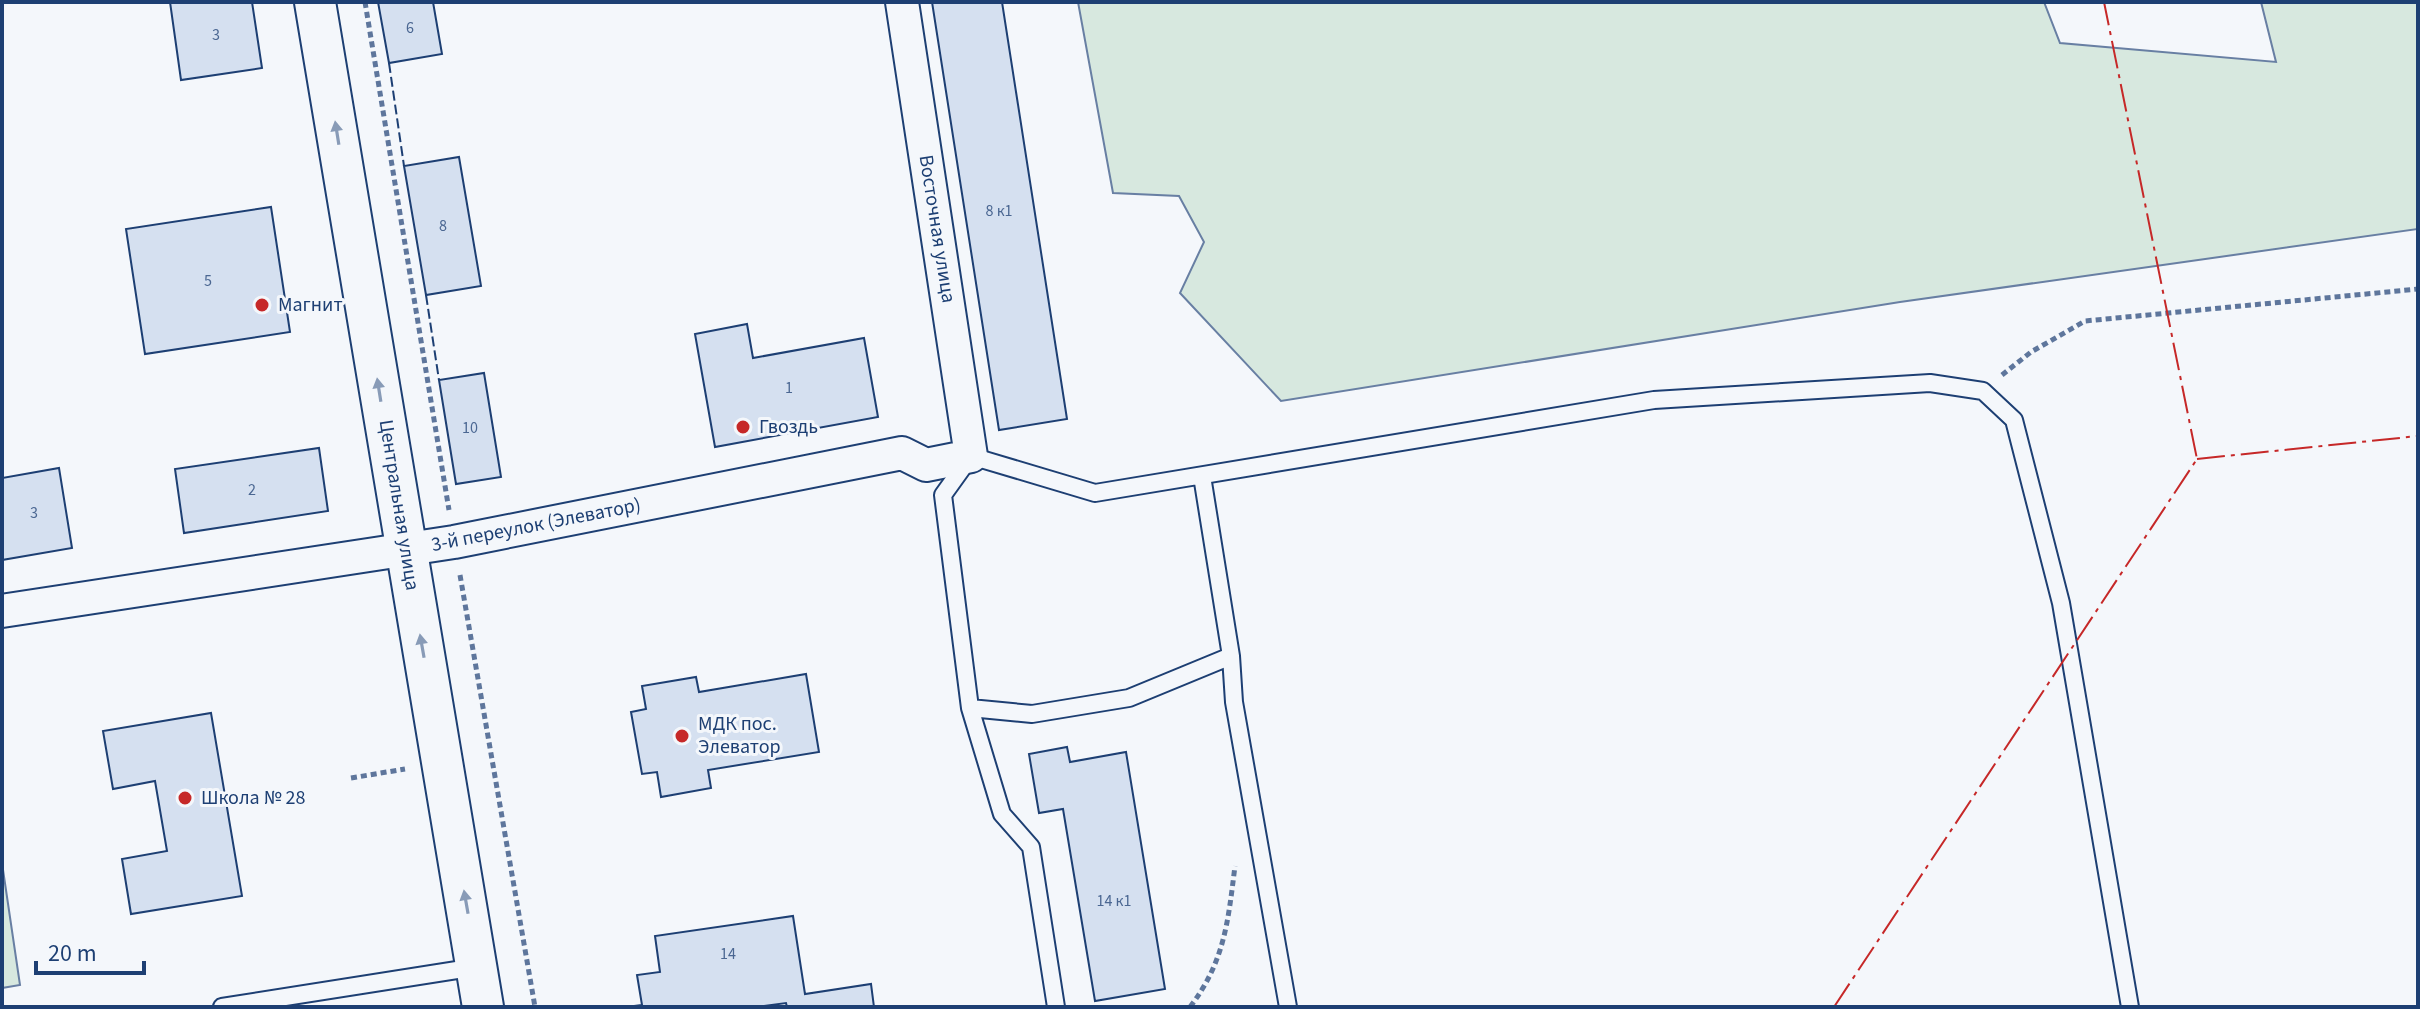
<svg xmlns="http://www.w3.org/2000/svg" width="2420" height="1009" font-family="'Source Sans 3',sans-serif">
<style>
.green{fill:#d7e8df;stroke:#687fa3;stroke-width:2}
.building{fill:#d5e0f0;stroke:#1d3f73;stroke-width:2}
.lines{fill:none;stroke-linecap:round;stroke-linejoin:round}
.service-casing{stroke:#1d3f73;stroke-width:20}
.minor-casing{stroke:#1d3f73;stroke-width:36}
.tertiary-casing{stroke:#1d3f73;stroke-width:44}
.path{stroke:#5e769c;stroke-width:5;stroke-dasharray:6 4;stroke-linecap:butt}
.service{stroke:#f4f7fb;stroke-width:16}
.minor{stroke:#f4f7fb;stroke-width:32}
.tertiary{stroke:#f4f7fb;stroke-width:40}
.fence{stroke:#1d3f73;stroke-width:2;stroke-dasharray:10 4;stroke-linecap:butt}
.power{stroke:#c62828;stroke-width:2;stroke-dasharray:28 6 4 6;stroke-linecap:butt}
.oneway{fill:#889bb7}
.poi-dot{fill:#c62828;stroke:#f4f7fb;stroke-width:3}
.labels{text-anchor:middle;dominant-baseline:central;stroke-width:6;stroke-linejoin:round;paint-order:stroke}
.number-label{font-size:16px;fill:#4b6792}
.street-label{font-size:20px;fill:#1d3f73;stroke:#f4f7fb}
.poi-label{font-size:20px;fill:#1d3f73;stroke:#f4f7fb;text-anchor:start}
</style>
<rect width="100%" height="100%" fill="#f4f7fb"/>
<path class="green" d="M1078 2H2044L2060 43 2276 62 2261 2H2418V229L1900 302 1281 401 1180 293 1204 242 1179 196 1113 193Z
M2 863 20 985 2 988Z"/>
<path class="building" d="M170 2H252L262 68 181 80Z
M378 2H433L442 54 389 63Z
M932 2H1002L1067 419 999 430Z
M459 157 481 286 426 295 404 166Z
M271 207 290 332 145 354 126 229Z
M747 324 753 358 864 338 878 417 715 447 695 334Z
M484 373 501 477 456 484 439 380Z
M319 448 328 511 184 533 175 469Z
M59 468 72 548 2 560V478Z
M806 674 819 752 708 770 711 788 661 797 657 772 642 774 631 712 646 709 642 686 696 677 699 692Z
M211 713 242 896 131 914 122 859 167 851 155 781 113 789 103 731Z
M1067 747 1070 762 1126 752 1165 989 1095 1001 1063 809 1039 813 1029 754Z
M793 916 805 994 871 984 874 1007H787L786 1003 756 1007H626L642 1005 637 975 660 972 655 936Z"/>
<g class="lines">
<g class="service-casing">
<path id="service" d="M1202 476 1231 656 1234 702 1288 1007
M970 708 1032 714 1129 698 1231 656
M222 1007 476 967
M1056 1007 1031 847 1002 814 970 708 943 495 971 456 1095 493 1654 400 1930 383 1983 391 2014 420 2061 603 2130 1007"/>
</g>
<g class="minor-casing">
<path id="minor" d="M2 611 454 542 902 453 926 465 971 456 902 2"/>
</g>
<g class="tertiary-casing">
<path id="tertiary" d="M315 2 483 1007"/>
</g>
<path class="path" d="M365 2 449 510
M2002 375 2031 352 2085 321 2418 289
M460 575 535 1007
M351 778 405 769
M1190 1007C1225 961 1228 921 1235 866"/>
<use href="#service" class="service"/>
<use href="#minor" class="minor"/>
<use href="#tertiary" class="tertiary"/>
<path class="fence" d="M389 63 404 166
M426 295 439 380"/>
<path class="power" d="M2197 459 2418 436
M1834 1007 2197 459 2104 2"/>
</g>
<defs><path id="oneway-solid" d="M-6-.8H1V-3.2L6.5 0L1 3.2V.8H-6Z" transform="scale(2)"/></defs>
<g class="oneway">
<use href="#oneway-solid" transform="translate(337 133) rotate(-99)"/>
<use href="#oneway-solid" transform="translate(379 390) rotate(-99)"/>
<use href="#oneway-solid" transform="translate(422 646) rotate(-100)"/>
<use href="#oneway-solid" transform="translate(466 902) rotate(-100)"/>
</g>
<g class="poi-dot">
<circle cx="262" cy="305" r="8"/>
<circle cx="743" cy="427" r="8"/>
<circle cx="682" cy="736" r="8"/>
<circle cx="185" cy="798" r="8"/>
</g>
<g class="labels">
<g class="number-label">
<text x="410" y="28">6</text>
<text x="216" y="35">3</text>
<text x="999" y="211">8 к1</text>
<text x="443" y="226">8</text>
<text x="208" y="281">5</text>
<text x="789" y="388">1</text>
<text x="470" y="428">10</text>
<text x="252" y="490">2</text>
<text x="34" y="513">3</text>
<text x="1114" y="901">14 к1</text>
<text x="728" y="954">14</text>
</g>
<g class="street-label">
<text transform="translate(937 229) rotate(81)">Восточная улица</text>
<text transform="translate(399 505) rotate(81)">Центральная улица</text>
<text transform="translate(536 525) rotate(-11)">3-й переулок (Элеватор)</text>
</g>
<g class="poi-label">
<text x="278" y="305">Магнит</text>
<text x="759" y="427">Гвоздь</text>
<text x="698" y="724">МДК пос.<tspan x="698" dy="23">Элеватор</tspan></text>
<text x="201" y="798">Школа № 28</text>
</g>
</g>
<rect width="2420" height="1009" fill="none" stroke="#1d3f73" stroke-width="8"/>
<path d="M36 961v12h108v-12" fill="none" stroke="#1d3f73" stroke-width="4"/>
<text x="48" y="961" font-size="24" fill="#1d3f73" stroke="#f4f7fb" stroke-width="6" paint-order="stroke">20 m</text>
</svg>
